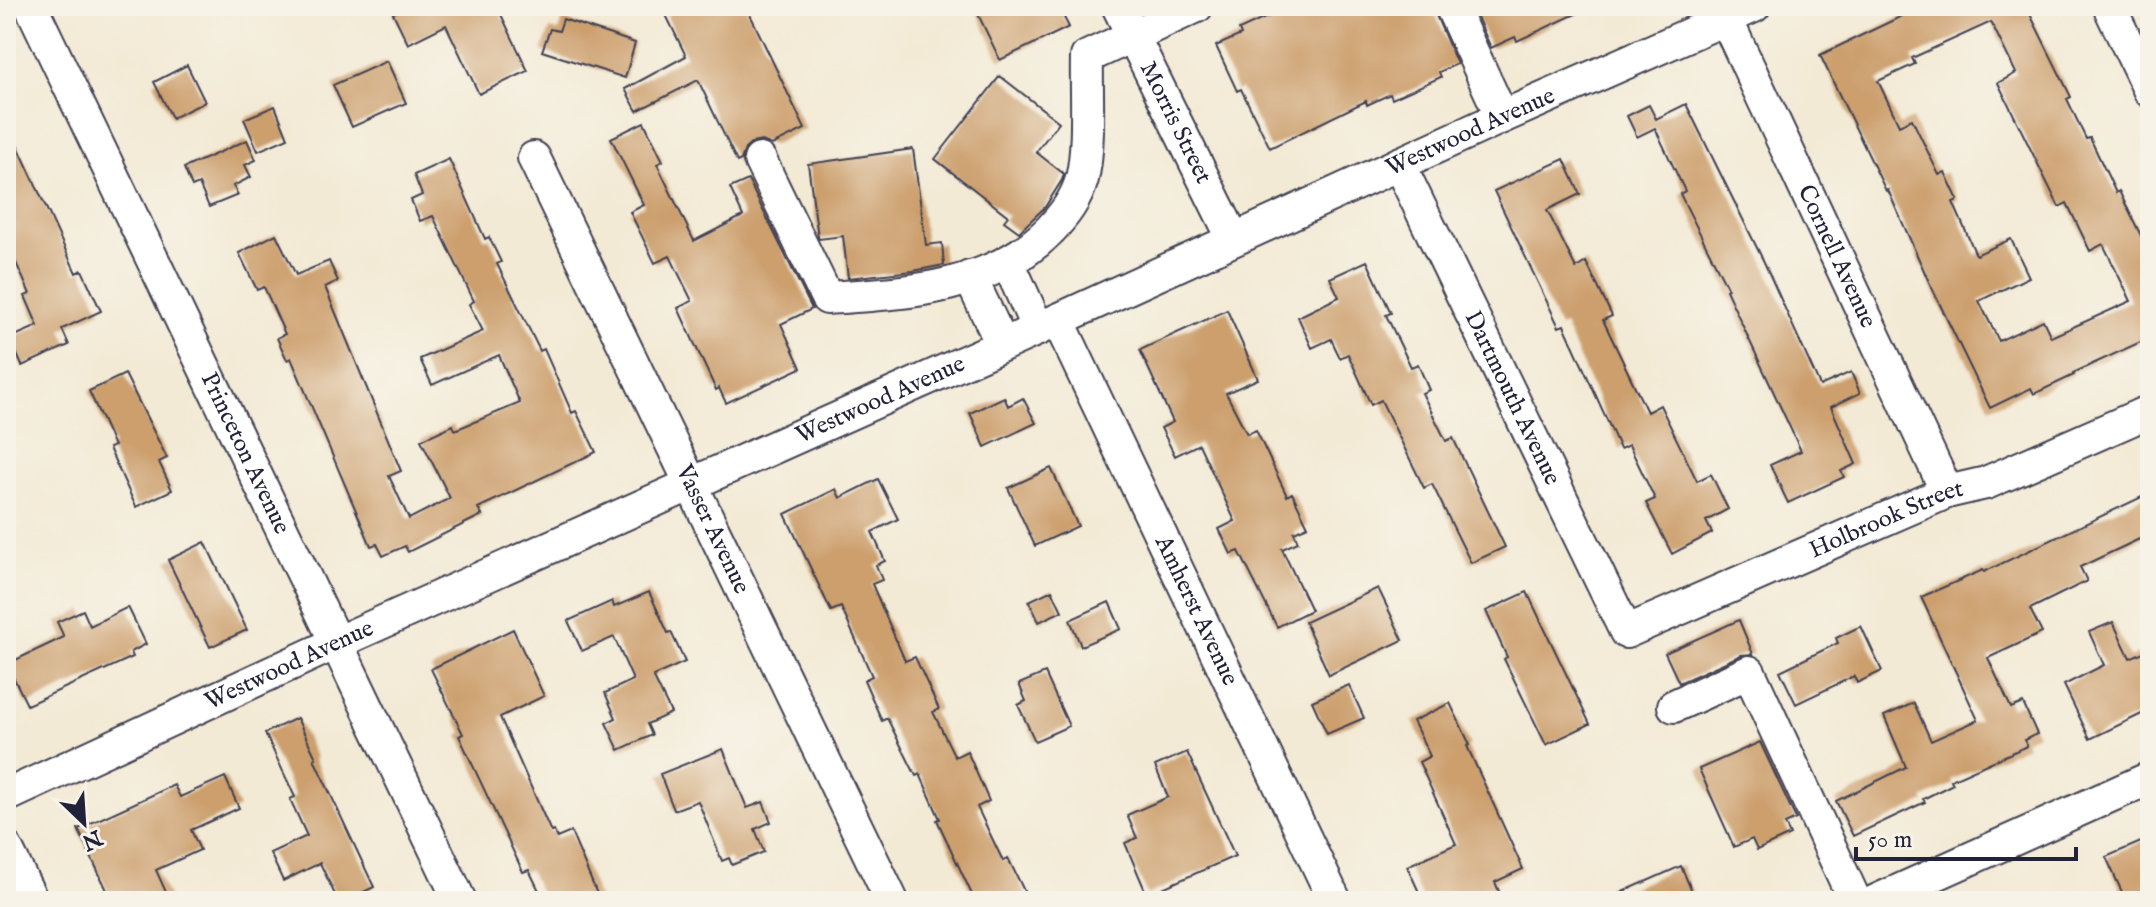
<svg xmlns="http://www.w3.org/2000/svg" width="2156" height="907" font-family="'IM FELL English',serif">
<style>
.building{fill:#cc9f6d;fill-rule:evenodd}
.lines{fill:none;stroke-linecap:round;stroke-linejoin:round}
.minor-casing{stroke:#414052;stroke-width:36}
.minor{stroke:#fff;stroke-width:32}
.labels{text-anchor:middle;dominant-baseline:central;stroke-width:6;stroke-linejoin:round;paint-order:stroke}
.street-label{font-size:24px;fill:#22223b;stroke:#f7f3e8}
</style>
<rect width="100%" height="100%" fill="#f7f3e8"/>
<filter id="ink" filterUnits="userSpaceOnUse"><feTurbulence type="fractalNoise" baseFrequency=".0125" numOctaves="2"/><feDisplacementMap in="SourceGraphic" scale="16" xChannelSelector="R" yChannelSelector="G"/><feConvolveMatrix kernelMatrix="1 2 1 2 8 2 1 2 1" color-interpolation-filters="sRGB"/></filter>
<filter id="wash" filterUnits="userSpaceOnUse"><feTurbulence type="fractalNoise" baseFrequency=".006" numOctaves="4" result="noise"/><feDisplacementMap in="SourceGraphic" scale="32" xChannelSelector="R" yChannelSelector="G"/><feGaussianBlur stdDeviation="1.8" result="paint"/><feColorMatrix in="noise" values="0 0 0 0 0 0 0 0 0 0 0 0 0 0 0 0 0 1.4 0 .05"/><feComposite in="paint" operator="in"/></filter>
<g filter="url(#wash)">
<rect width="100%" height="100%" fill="#f3ead5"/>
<g id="blocks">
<path class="building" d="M409 6H497L528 71 479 94 446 25 408 44 393 13Z
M685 6H746L805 129 772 145 762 141 752 143 745 149 741 160 737 162 698 80 637 111 625 89 686 56 666 15Z
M974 6H1058L1069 27 1000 60Z
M1291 6H1432L1457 64 1439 72 1441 77 1392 99 1390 94 1367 105 1366 101 1270 148 1241 89 1237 91 1216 46 1241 35 1239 30Z
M1472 6H1593L1517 41 1515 37 1491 48Z
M1923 6H2026L2071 97 2067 99 2086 139 2090 138 2116 193 2119 191 2150 254V340L2149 338 2073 373 2074 375 2034 394 2031 388 1990 408 1929 282 1888 190 1886 191 1820 55ZM1991 22 2016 73 1998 83 2059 207 2067 203 2090 251 2103 244 2131 301 2051 337 2043 320 1999 341 1979 301 2029 277 2011 239 1976 255 1953 202 1958 200 1945 172 1939 175 1912 119 1899 125 1878 81 1915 64 1912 58Z
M563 19 635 43 625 78 542 51 550 29 559 31Z
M387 61 406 103 352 127 333 85Z
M187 65 205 102 172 118 154 82Z
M1000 76 1059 122 1036 152 1064 174 1062 180 1045 207 1019 232 1004 221 1008 216 935 159Z
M1686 104 1764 262 1820 386 1851 372 1860 393 1831 407 1856 464 1841 471 1844 477 1788 503 1770 465 1801 451 1726 290 1728 289 1680 194 1685 191 1655 128 1637 137 1627 116 1649 105 1656 119Z
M275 106 288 138 258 151 244 119Z
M6 120 76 273 82 270 101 311 62 329 69 345 22 366 10 338 38 326 25 296 30 294 6 240Z
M644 122 663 161 657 164 694 241 743 216 730 188 748 180 812 309 781 324 801 368 726 403 719 388 716 390 678 308 692 301 670 256 655 263 630 212 644 205 611 138Z
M247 140 256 160 245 165 251 177 233 186 238 195 209 207 199 184 192 187 184 168Z
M913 149 926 245 942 243 944 265 913 271 848 278 843 236 819 239 818 237 808 164Z
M449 159 485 239 489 237 501 262 497 264 540 351 544 349 572 413 576 411 596 452 478 508 482 515 408 552 405 546 383 556 377 544 371 546 291 358 287 360 277 338 285 334 264 287 257 290 239 253 276 234 296 275 329 261 338 281 325 287 401 471 389 476 409 519 450 498 421 440 453 425 455 430 520 403 499 355 432 385 420 359 483 331 469 304 474 301 433 216 420 221 411 200 422 195 414 175Z
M1564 159 1580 194 1547 210 1576 268 1586 262 1612 316 1603 320 1647 412 1660 405 1697 481 1711 474 1728 509 1706 521 1712 533 1672 554 1646 503 1655 499 1629 445 1620 449 1564 325 1559 327 1494 191Z
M1367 261 1391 313 1386 315 1411 367 1418 364 1429 390 1422 393 1446 441 1453 438 1505 547 1471 563 1432 484 1424 488 1381 400 1371 405 1348 354 1340 358 1331 339 1312 348 1298 317 1339 297 1330 278Z
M1227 310 1258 379 1226 393 1247 434 1256 430 1287 496 1292 493 1308 526 1294 532 1298 542 1282 549 1311 610 1277 627 1239 551 1231 554 1219 529 1235 521 1199 444 1175 456 1161 428 1173 422 1140 350Z
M125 374 167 458 159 462 172 490 136 507 109 448 114 446 89 391Z
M1004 397 1008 406 1023 398 1036 423 985 447 970 413Z
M1051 468 1078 526 1035 546 1008 488Z
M878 479 898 519 872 532 885 561 876 565 882 580 872 584 905 661 915 657 939 709 933 712 955 757 967 751 989 801 977 807 1003 861 1008 858 1029 901H975L937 820 940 819 920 774 916 776 887 718 882 721 864 680 872 676 841 607 831 611 785 514 836 489 840 498Z
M2150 493V534L2080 567 2087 581 2030 609 2042 633 1988 658 2011 708 2023 703 2037 734 2024 740 2027 746 1951 780 1953 784 1923 799 1925 802 1853 836 1836 801 1906 767 1884 716 1914 703 1931 741 1978 720 1921 597 1983 570 1984 572Z
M205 542 247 630 210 647 168 560Z
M1378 588 1403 640 1329 675 1305 622Z
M1052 590 1062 611 1039 622 1029 601Z
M649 592 668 633 671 632 685 662 653 676 671 713 647 724 652 735 619 750 606 723 616 718 605 693 633 680 614 637 582 651 568 621 612 601 614 607Z
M1527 592 1590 724 1546 745 1504 659 1507 657 1486 611Z
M1109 602 1121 629 1081 646 1070 620Z
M128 607 146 644 131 652 133 657 27 705 7 664 64 637 57 622 83 610 90 626Z
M1739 620 1753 654 1741 655 1679 683 1665 653Z
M2113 622 2130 658 2150 649V710L2090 739 2064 685 2104 665 2089 632Z
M1861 626 1882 671 1857 683 1854 676 1796 704 1780 671 1838 643 1836 638Z
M513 629 544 696 500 717 551 832 554 831 557 838 571 832 600 901H544L529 870 523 872 459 736 463 734 431 669Z
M1045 673 1069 726 1035 741 1018 705 1026 701 1019 684Z
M1349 685 1364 718 1327 734 1312 701Z
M1450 703 1470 745 1467 746 1523 869 1495 882 1503 901H1423L1407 866 1456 844 1419 762 1430 756 1413 721Z
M297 718 316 758 314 759 374 887 345 901H338L320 863 283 881 270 853 307 836 290 799 295 797 265 733Z
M1760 742 1796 819 1785 824 1790 835 1757 850 1752 839 1734 847 1699 769Z
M723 749 747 808 763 802 771 822 755 829 764 852 732 865 729 858 722 861 698 801 674 810 660 774Z
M1187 752 1235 856 1147 895 1125 843 1137 838 1127 815 1168 797 1155 766Z
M225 777 239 808 191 830 200 850 156 870 170 901H112L78 829 174 785 180 797Z
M2150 838V901H2126L2106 857Z
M1681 866 1696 901H1602Z"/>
</g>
</g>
<g filter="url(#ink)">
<use href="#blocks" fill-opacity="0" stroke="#414052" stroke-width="2"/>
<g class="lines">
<g class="minor-casing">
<g id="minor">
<path id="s1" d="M31 6 460 901"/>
<path id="s2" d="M1118 6 1233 238"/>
<path d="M1451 6 1502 117"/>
<path d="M2109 6 2150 91"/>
<path id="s3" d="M1726 19 1947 492"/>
<path id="s4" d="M534 158 892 901"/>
<path d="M760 160 827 298C904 293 991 290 1050 230 1064 215 1076 200 1082 179 1090 145 1086 92 1087 57L1197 6"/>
<path id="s5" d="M1399 164 1626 632 1947 492 1986 483 2150 411"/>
<path d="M1008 262 1038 329"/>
<path d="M970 277 1002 344"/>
<path id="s6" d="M1058 320 1335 901"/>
<path d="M1674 706 1749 672 1855 901"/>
<path id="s7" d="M6 796 336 643 1038 329 1502 117 1754 6"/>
<path d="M6 848 32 901"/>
<path d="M1876 901 2150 778"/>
</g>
</g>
<use href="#minor" class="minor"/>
</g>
</g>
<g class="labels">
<g class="street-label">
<text stroke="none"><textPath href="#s2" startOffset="130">Morris Street</textPath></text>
<text stroke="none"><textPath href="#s7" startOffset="1608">Westwood Avenue</textPath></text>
<text stroke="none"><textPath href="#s3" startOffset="262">Cornell Avenue</textPath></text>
<text stroke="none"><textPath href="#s5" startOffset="260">Dartmouth Avenue</textPath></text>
<text stroke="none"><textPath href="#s7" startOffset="960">Westwood Avenue</textPath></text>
<text stroke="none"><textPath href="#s1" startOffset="496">Princeton Avenue</textPath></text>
<text stroke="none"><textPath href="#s5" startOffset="804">Holbrook Street</textPath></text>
<text stroke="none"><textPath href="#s4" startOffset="412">Vasser Avenue</textPath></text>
<text stroke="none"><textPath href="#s6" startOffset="322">Amherst Avenue</textPath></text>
<text stroke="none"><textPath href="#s7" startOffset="312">Westwood Avenue</textPath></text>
</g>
</g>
<rect width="2156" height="907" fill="none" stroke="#f7f3e8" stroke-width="32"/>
<g transform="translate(84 823) rotate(155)" stroke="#f7f3e8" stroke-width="6" paint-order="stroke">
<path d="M0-6L14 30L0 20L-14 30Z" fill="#22223b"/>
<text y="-12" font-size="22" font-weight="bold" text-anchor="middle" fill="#22223b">N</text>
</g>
<path d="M1856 847v12h220v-12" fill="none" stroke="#22223b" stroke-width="4"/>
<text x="1868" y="847" font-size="24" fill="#22223b" stroke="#f7f3e8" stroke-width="6" paint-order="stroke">50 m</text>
</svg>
